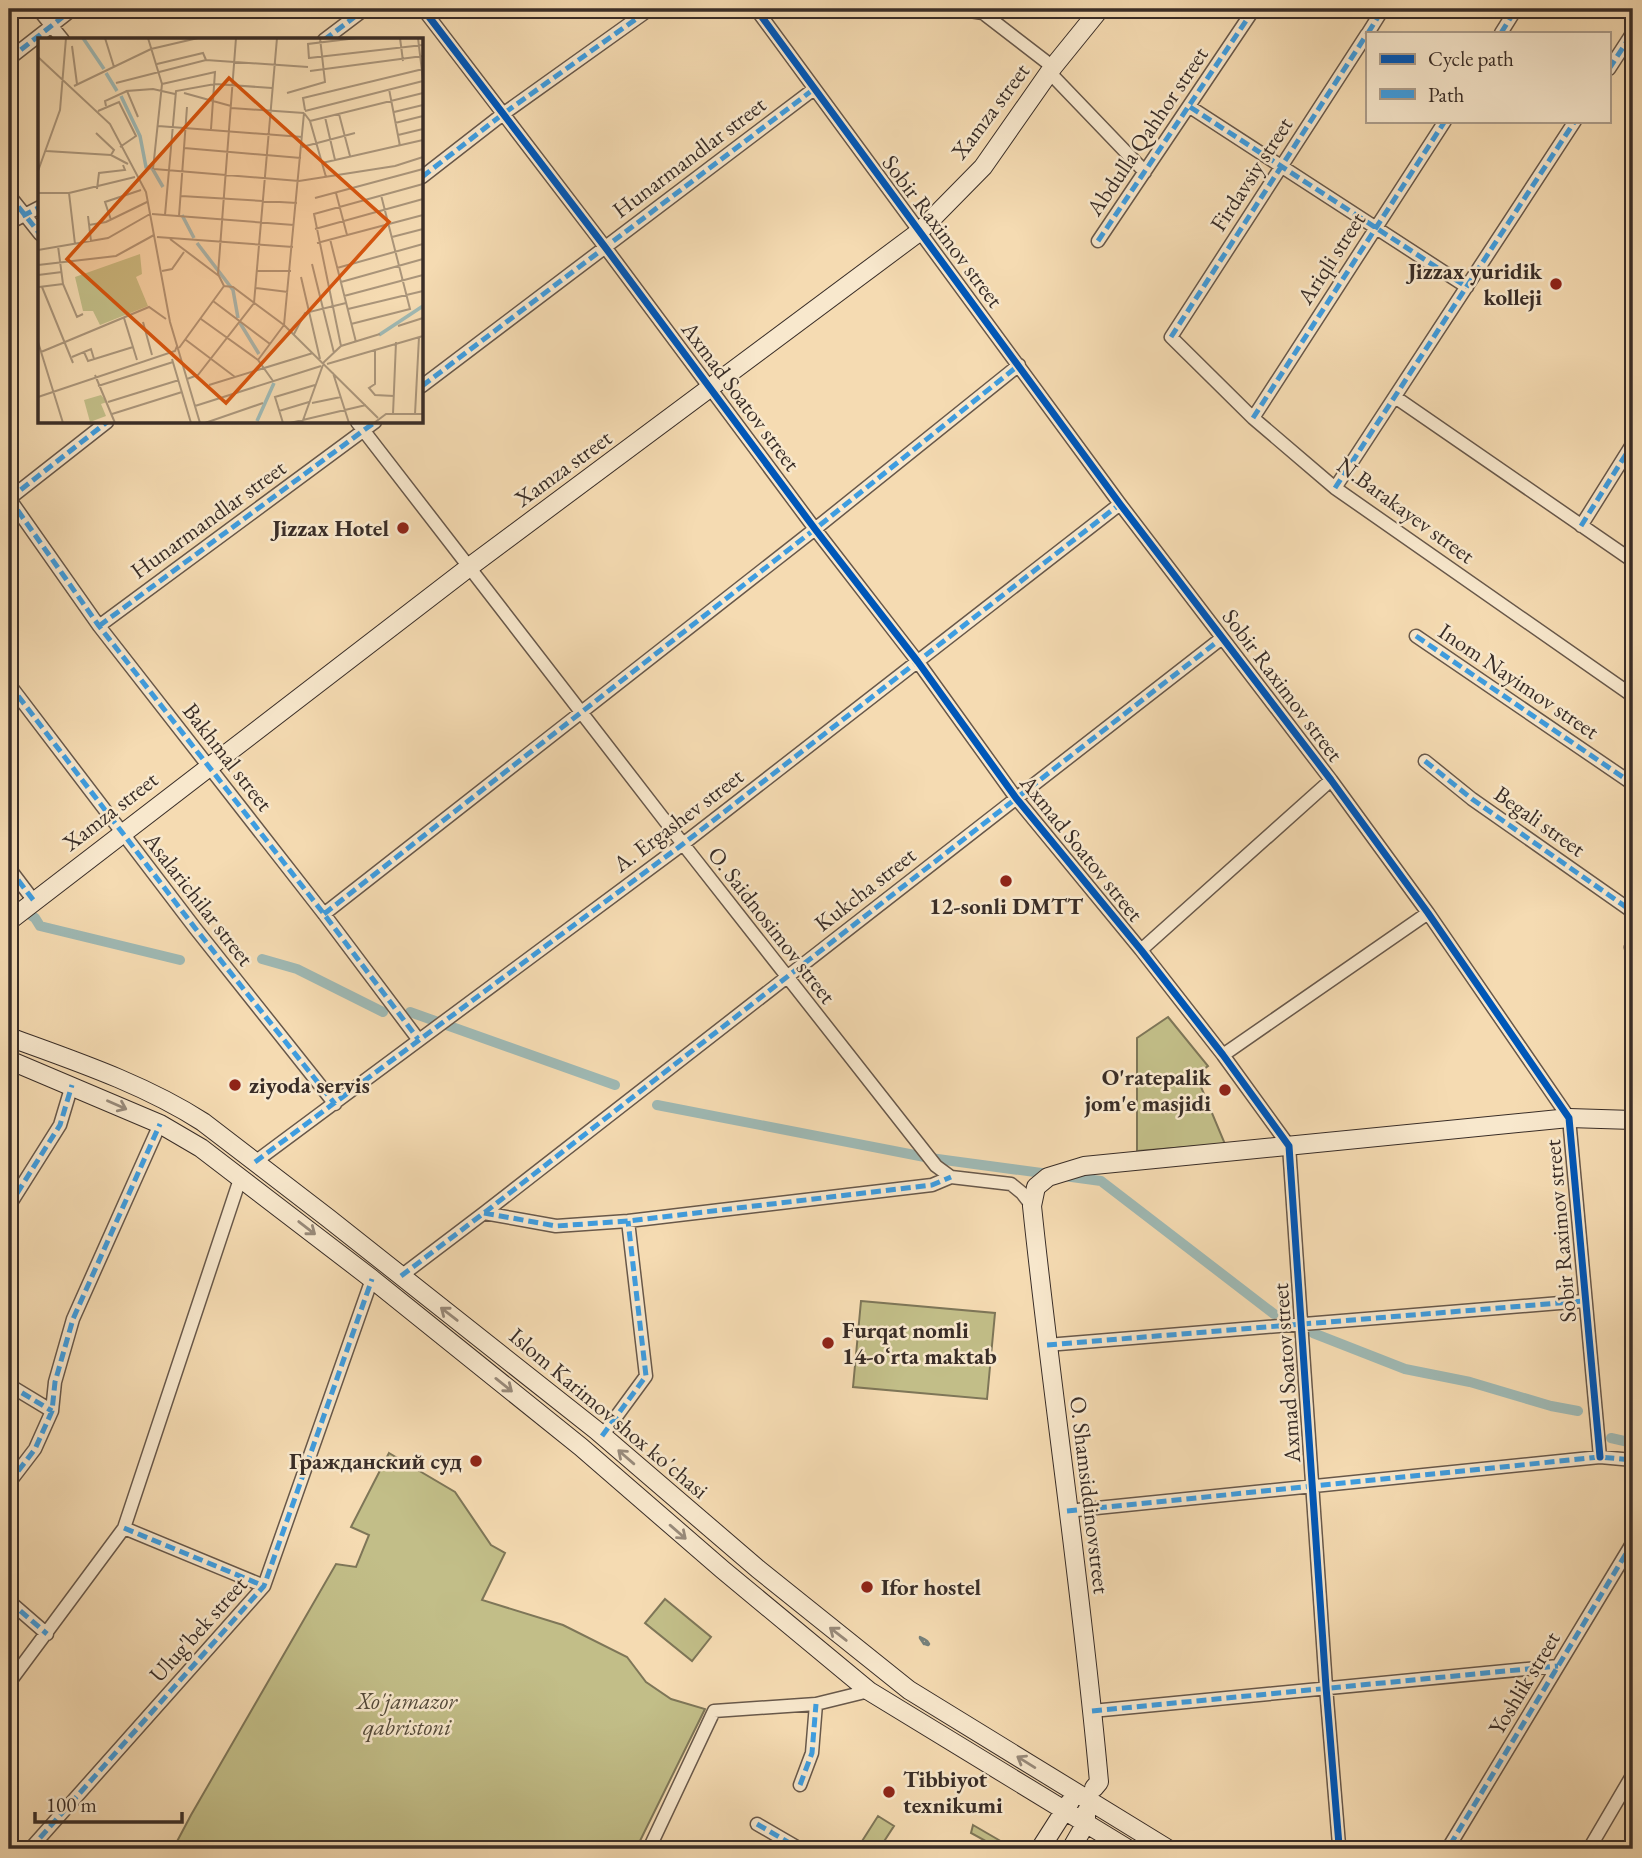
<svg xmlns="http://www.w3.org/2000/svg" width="1642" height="1858" font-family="'EB Garamond',serif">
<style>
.green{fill:#c2be88;stroke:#7e7658;stroke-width:2}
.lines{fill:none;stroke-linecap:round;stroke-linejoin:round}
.stream{stroke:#76817c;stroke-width:2.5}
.canal{stroke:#9fb9b4;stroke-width:10}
.street-casing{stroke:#68584a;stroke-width:15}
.secondary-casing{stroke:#392d27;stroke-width:20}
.street{stroke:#f8e8cd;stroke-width:12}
.secondary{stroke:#f8e8cd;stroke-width:18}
.quiet{stroke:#3e9de0;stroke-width:5;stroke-dasharray:10 5;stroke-linecap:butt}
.cycleway-casing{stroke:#f8e8cd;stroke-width:11}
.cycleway{stroke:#0057b8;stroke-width:7}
.oneway{stroke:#988a7a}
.poi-dot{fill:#8f2418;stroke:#f8e8cd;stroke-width:2.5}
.labels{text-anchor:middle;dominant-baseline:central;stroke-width:5;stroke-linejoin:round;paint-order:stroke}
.street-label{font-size:23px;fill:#392d27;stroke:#f8e8cd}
.poi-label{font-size:23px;font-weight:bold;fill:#392d27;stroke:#f8e8cd;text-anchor:end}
.park-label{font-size:23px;font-style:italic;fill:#544a3a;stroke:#f8e8cd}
.inset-river{fill:none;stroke:#9fb9b4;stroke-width:3.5}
.inset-road{fill:none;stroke:#aa957a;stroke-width:2}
.view{fill:#d6550f;fill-opacity:0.15;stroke:#d6550f;stroke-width:3.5}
.inset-edge{fill:none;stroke:#392d27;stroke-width:3.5}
</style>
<rect width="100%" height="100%" fill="#f5dbb2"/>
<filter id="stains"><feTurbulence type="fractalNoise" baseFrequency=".00286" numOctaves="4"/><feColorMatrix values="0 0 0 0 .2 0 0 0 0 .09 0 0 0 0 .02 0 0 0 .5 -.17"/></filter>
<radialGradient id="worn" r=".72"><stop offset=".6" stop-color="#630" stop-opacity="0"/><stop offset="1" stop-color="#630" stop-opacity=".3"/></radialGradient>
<path class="green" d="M1168 1017 1208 1066 1196 1075 1225 1144 1137 1151V1038Z
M861 1301 995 1313 987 1399 853 1387Z
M389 1453 455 1492 491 1545 505 1553 482 1600 563 1625 627 1657 646 1682 671 1699 705 1709 636 1849H173L191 1815 336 1564 356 1567 369 1535 351 1527Z
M665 1599 711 1637 692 1661 645 1623Z
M878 1816 894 1826 879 1849H857Z
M973 1825 1004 1843 1000 1849 971 1833Z"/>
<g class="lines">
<path class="stream" d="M920 1637 924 1639 922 1641 920 1638Z
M924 1639 927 1641 924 1644 922 1641Z
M927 1641 929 1644 928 1645 925 1644Z"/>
<path class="canal" d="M20 908 35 918 40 926 180 960
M262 959 297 969 383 1012
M410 1012 615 1085
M657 1105 930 1158 1101 1181 1274 1314
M1313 1333 1405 1369 1470 1382 1551 1406 1578 1411
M1611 1438 1633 1443"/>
<g class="street-casing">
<path id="street" d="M38 9 63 40
M423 9 605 247 815 529 918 662 1016 798 1141 950 1223 1055 1289 1146 1326 1687 1339 1845 1337 1849
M756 9 1120 504 1331 780 1428 913 1569 1118 1600 1457
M957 9 983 13 1053 67
M1368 33 1383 9
M1501 33 1516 9
M1367 34 1171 337 1253 418 1335 488 1633 696
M324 40 365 9
M9 59 73 9
M1609 69 1633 32
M1050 73 1145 172
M1190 107 1467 287
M422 177 503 114 650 9
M9 195 40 234
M9 223 40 207
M1098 241 1254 9
M422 386 814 89
M1395 397 1633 561
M1253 418 1445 121
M357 422 683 844 936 1166 951 1177 1011 1184 1022 1193 1032 1206
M1335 488 1575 121
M9 498 99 626 324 914 418 1039
M9 499 107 422
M1581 526 1633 443
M99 626 375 422
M1416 636 1633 784
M9 684 195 928 335 1104
M1425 761 1472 799 1633 912
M9 868 34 901
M324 914 815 529 1019 365
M1633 943 1631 947 1633 958
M1141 950 1331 780
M1223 1055 1428 913
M255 1162 683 844 1120 504
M9 1206 60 1125 72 1085
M484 1213 556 1226 628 1221 932 1185 951 1177
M401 1276 484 1213 1222 638
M1047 1345 1584 1301
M9 1385 52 1411
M602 1436 646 1376 628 1221
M9 1483 35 1449 52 1411 55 1382 73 1319 160 1124
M1067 1511 1600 1457 1633 1460
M124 1528 264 1586
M9 1601 47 1634
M9 1683 124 1528 241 1176
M1092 1711 1558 1666
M800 1785 812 1753 816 1704
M757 1824 800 1849
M1450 1845 1633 1542
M30 1849 264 1586 372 1279
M649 1849 714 1711 816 1704 869 1691
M1589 1849 1633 1774"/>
</g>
<g class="secondary-casing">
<path id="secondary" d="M9 921 468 568 919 232 983 167 1053 67 1100 9
M9 1037C75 1061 144 1084 203 1122L328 1218 596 1430 758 1569 909 1690 1168 1849
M9 1060 160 1124 201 1148 372 1279 581 1447 723 1570 869 1691 1128 1849
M1094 1788 1099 1782C1082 1590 1052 1398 1032 1206L1036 1187 1048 1177 1084 1166 1569 1118 1633 1120
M1040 1849 1070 1802
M1071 1849 1086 1823V1812"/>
</g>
<use href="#street" class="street"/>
<use href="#secondary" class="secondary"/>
<path class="quiet" d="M1368 33 1383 9
M1501 33 1516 9
M324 40 365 9
M9 59 73 9
M1609 69 1633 32
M1190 107 1467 287
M422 177 503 114 650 9
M9 195 40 234
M9 223 40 207
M1098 241 1254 9
M1171 337 1367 34
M422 386 814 89
M1253 418 1445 121
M1335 488 1575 121
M9 498 99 626 324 914 418 1039
M9 499 107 422
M1581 526 1633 443
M99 626 375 422
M1416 636 1633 784
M9 684 195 928 335 1104
M1425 761 1472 799 1633 912
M9 868 34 901
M324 914 815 529 1019 365
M255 1162 683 844 1120 504
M9 1206 60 1125 72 1085
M484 1213 556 1226 628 1221 932 1185 951 1177
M401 1276 484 1213 1222 638
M1047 1345 1584 1301
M9 1385 52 1411
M602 1436 646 1376 628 1221
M9 1483 35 1449 52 1411 55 1382 73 1319 160 1124
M1067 1511 1600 1457 1633 1460
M124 1528 264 1586
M9 1601 47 1634
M1092 1711 1558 1666
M800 1785 812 1753 816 1704
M757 1824 800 1849
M1450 1845 1633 1542
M30 1849 264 1586 372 1279"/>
<g class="cycleway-casing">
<path id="cycleway" d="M423 9 605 247 815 529 918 662 1016 798 1141 950 1223 1055 1289 1146 1326 1687 1339 1845 1337 1849
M756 9 1120 504 1331 780 1428 913 1569 1118 1600 1457"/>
</g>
<use href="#cycleway" class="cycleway"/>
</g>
<defs><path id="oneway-shaft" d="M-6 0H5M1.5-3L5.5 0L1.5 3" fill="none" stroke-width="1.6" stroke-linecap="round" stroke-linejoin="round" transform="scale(1.75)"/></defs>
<g class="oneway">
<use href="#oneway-shaft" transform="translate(117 1105) rotate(24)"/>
<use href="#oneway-shaft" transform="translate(307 1228) rotate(38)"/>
<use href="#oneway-shaft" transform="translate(449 1314) rotate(-142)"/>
<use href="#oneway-shaft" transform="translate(504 1385) rotate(39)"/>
<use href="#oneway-shaft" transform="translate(626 1457) rotate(-139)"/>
<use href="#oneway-shaft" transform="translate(678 1532) rotate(41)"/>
<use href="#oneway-shaft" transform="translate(838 1634) rotate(-142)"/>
<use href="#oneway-shaft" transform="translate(1026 1762) rotate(-148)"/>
</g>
<g class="poi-dot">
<circle cx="1556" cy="284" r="7"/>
<circle cx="403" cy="528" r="7"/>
<circle cx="1006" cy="881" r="7"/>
<circle cx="235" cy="1085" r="7"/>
<circle cx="1225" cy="1090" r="7"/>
<circle cx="828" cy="1343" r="7"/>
<circle cx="476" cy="1461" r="7"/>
<circle cx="867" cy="1587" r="7"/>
<circle cx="889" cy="1792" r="7"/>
</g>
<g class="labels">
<g class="street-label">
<text transform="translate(990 111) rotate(-53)">Xamza street</text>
<text transform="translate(1147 131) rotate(-56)">Abdulla Qahhor street</text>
<text transform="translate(689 157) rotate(-37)">Hunarmandlar street</text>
<text transform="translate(1251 174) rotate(-57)">Firdavsiy street</text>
<text transform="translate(943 231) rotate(53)">Sobir Raximov street</text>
<text transform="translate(1331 258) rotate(-57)">Ariqli street</text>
<text transform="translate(741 396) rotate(53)">Axmad Soatov street</text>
<text transform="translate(563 468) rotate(-36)">Xamza street</text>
<text transform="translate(1406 510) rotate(36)">N.Barakayev street</text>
<text transform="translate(208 519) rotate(-36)">Hunarmandlar street</text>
<text transform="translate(1519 681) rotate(34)">Inom Nayimov street</text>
<text transform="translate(1283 685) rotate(53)">Sobir Raximov street</text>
<text transform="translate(228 757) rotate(52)">Bakhmal street</text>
<text transform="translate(110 811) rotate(-38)">Xamza street</text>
<text transform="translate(678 820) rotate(-37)">A. Ergashev street</text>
<text transform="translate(1540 821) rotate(35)">Begali street</text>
<text transform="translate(1082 848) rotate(51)">Axmad Soatov street</text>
<text transform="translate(865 889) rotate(-38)">Kukcha street</text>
<text transform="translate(199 899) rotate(52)">Asalarichilar street</text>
<text transform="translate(772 925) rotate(52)">O. Saidnosimov street</text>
<text transform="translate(1560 1231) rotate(-95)">Sobir Raximov street</text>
<text transform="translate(1286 1373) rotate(-94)">Axmad Soatov street</text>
<text transform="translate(609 1413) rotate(40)">Islom Karimov shox ko'chasi</text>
<text transform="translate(1090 1495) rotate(83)">O. Shamsiddinovstreet</text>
<text transform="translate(198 1629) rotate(-48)">Ulug'bek street</text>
<text transform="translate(1524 1683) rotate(-59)">Yoshlik street</text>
</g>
<g class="poi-label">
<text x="1542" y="271">Jizzax yuridik<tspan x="1542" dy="26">kolleji</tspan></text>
<text x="389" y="528">Jizzax Hotel</text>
<text x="1006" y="906" text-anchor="middle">12-sonli DMTT</text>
<text x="1211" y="1077">O'ratepalik<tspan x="1211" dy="26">jom'e masjidi</tspan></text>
<text x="249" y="1085" text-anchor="start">ziyoda servis</text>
<text x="842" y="1330" text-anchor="start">Furqat nomli<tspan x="842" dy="26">14-oʻrta maktab</tspan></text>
<text x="462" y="1461">Гражданский суд</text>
<text x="881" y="1587" text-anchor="start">Ifor hostel</text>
<text x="903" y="1779" text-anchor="start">Tibbiyot<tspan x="903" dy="26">texnikumi</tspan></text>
</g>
<g class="park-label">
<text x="407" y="1701">Xo'jamazor<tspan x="407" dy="26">qabristoni</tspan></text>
</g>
</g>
<g transform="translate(38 38)">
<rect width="385" height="385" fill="#f5dbb2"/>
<path d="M102 216 104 236 98 239 110 268 62 287 55 273H45L37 239ZM63 357 69 364 63 366 68 378 52 384 46 362Z" fill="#c2be88"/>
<path class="inset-river" d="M45 0 66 31M68 35 79 53M83 58 102 98 108 129 114 130 125 149M144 177 156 200M159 205 195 252 200 280M202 285 221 316M341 297 385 268M219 383 236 345"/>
<path class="inset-road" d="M67 0 76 29M110 0 124 46 115 131M362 0 365 23M380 0 385 42M34 8 39 46M0 19 72 86 108 154 132 284 162 385M271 20 385 7M271 21 270 6 319 0M119 26 165 15 168 22M272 33 385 18M78 45 168 22 270 29M124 46 177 34 173 91M36 48 113 11 160 0M351 51 362 108M146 55 193 68M249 55 287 44 282 0M68 68 67 63 89 53M193 70 266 75M267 72 265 60 385 31M60 73 81 64 98 98 82 109M267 73 385 43M356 74 385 67M266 75 272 83 288 139M301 76 312 118M100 79 89 53 115 51 137 56M287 79 297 122M272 83 385 55M357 85 385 78M120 88 264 99M58 95 76 112 73 117M360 97 385 91M264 109 317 95M146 110 263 120M8 113 73 117 90 126M284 125 385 102M116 131 261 143 357 128 385 119M0 133 22 72 28 0M59 151 61 135 87 132 85 127M0 155H31L37 206M31 155 97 139M298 155 309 197M143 158 259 165M277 160 385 131M114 176 256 187M127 177 138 53 177 46 234 50M50 178 53 203M141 178 149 69M73 182 67 164 103 152M51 187 68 184 109 164M277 191 385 161M119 199 255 209M354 199 385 191M132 201 181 238M292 201 318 304M279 205 385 177M20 208 25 246 39 279 45 276M0 212 70 200 112 176M274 226 296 315M0 227 78 218 116 197M299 230 385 206M124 233 134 231 146 214M219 233H253M0 237 24 234M263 239 282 321M303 244 385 221M186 248 180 236 198 0M186 248 195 249 246 287 340 380M1 249 25 246M4 249 35 325M218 250 250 254M306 258 385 237M175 263 232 306M310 271 385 253M86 280 99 322M163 281 220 322 235 343M105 284 114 317M313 286 372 271 343 157M360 288 385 280M256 296 267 275 308 265M148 302 197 339M0 304 25 385M303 308 276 176 385 146M141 310 186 248M337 311V346L331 350 337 357 356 358M3 314 111 269 128 281M46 314 50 323 95 309M34 319 53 311 56 321M134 321 153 385M220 322 246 287 266 75M289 326 385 298M295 335 311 385M57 337 77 385M149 341 160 337 216 265 239 0M171 347 275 315M60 348 135 324M0 359 137 313 139 308M70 364 141 342M274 365 303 359M157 368 283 328M241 373 271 364M74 376 144 354M355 376 358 304M377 376 381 299M167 385 225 365M245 385 237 359 277 347M252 385 328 367M264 385 286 324 303 308 342 296M336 385 348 376H385"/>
<path class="view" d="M191 40 351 184 188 365 29 221Z"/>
<rect width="385" height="385" class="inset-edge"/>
</g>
<rect width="1642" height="1858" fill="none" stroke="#f5dbb2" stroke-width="35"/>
<rect x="10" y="10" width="1621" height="1837" fill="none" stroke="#392d27" stroke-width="3.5"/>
<rect x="18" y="18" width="1607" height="1823" fill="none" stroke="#392d27" stroke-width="2"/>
<rect x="1366" y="32" width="245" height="91" fill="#f8e8cd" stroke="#ac9d8b" stroke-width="2"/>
<rect x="1380" y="54" width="35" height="10" fill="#0057b8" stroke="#ac9d8b" stroke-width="2"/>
<text x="1428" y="66" font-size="21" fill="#392d27">Cycle path</text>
<rect x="1380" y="89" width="35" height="10" fill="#3e9de0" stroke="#ac9d8b" stroke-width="2"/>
<text x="1428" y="102" font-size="21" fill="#392d27">Path</text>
<path d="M35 1812v10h147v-10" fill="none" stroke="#392d27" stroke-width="3.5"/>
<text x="46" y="1812" font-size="21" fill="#392d27" stroke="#f8e8cd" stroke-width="5" paint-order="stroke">100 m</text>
<rect width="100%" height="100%" filter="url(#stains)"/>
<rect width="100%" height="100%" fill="url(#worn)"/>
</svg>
